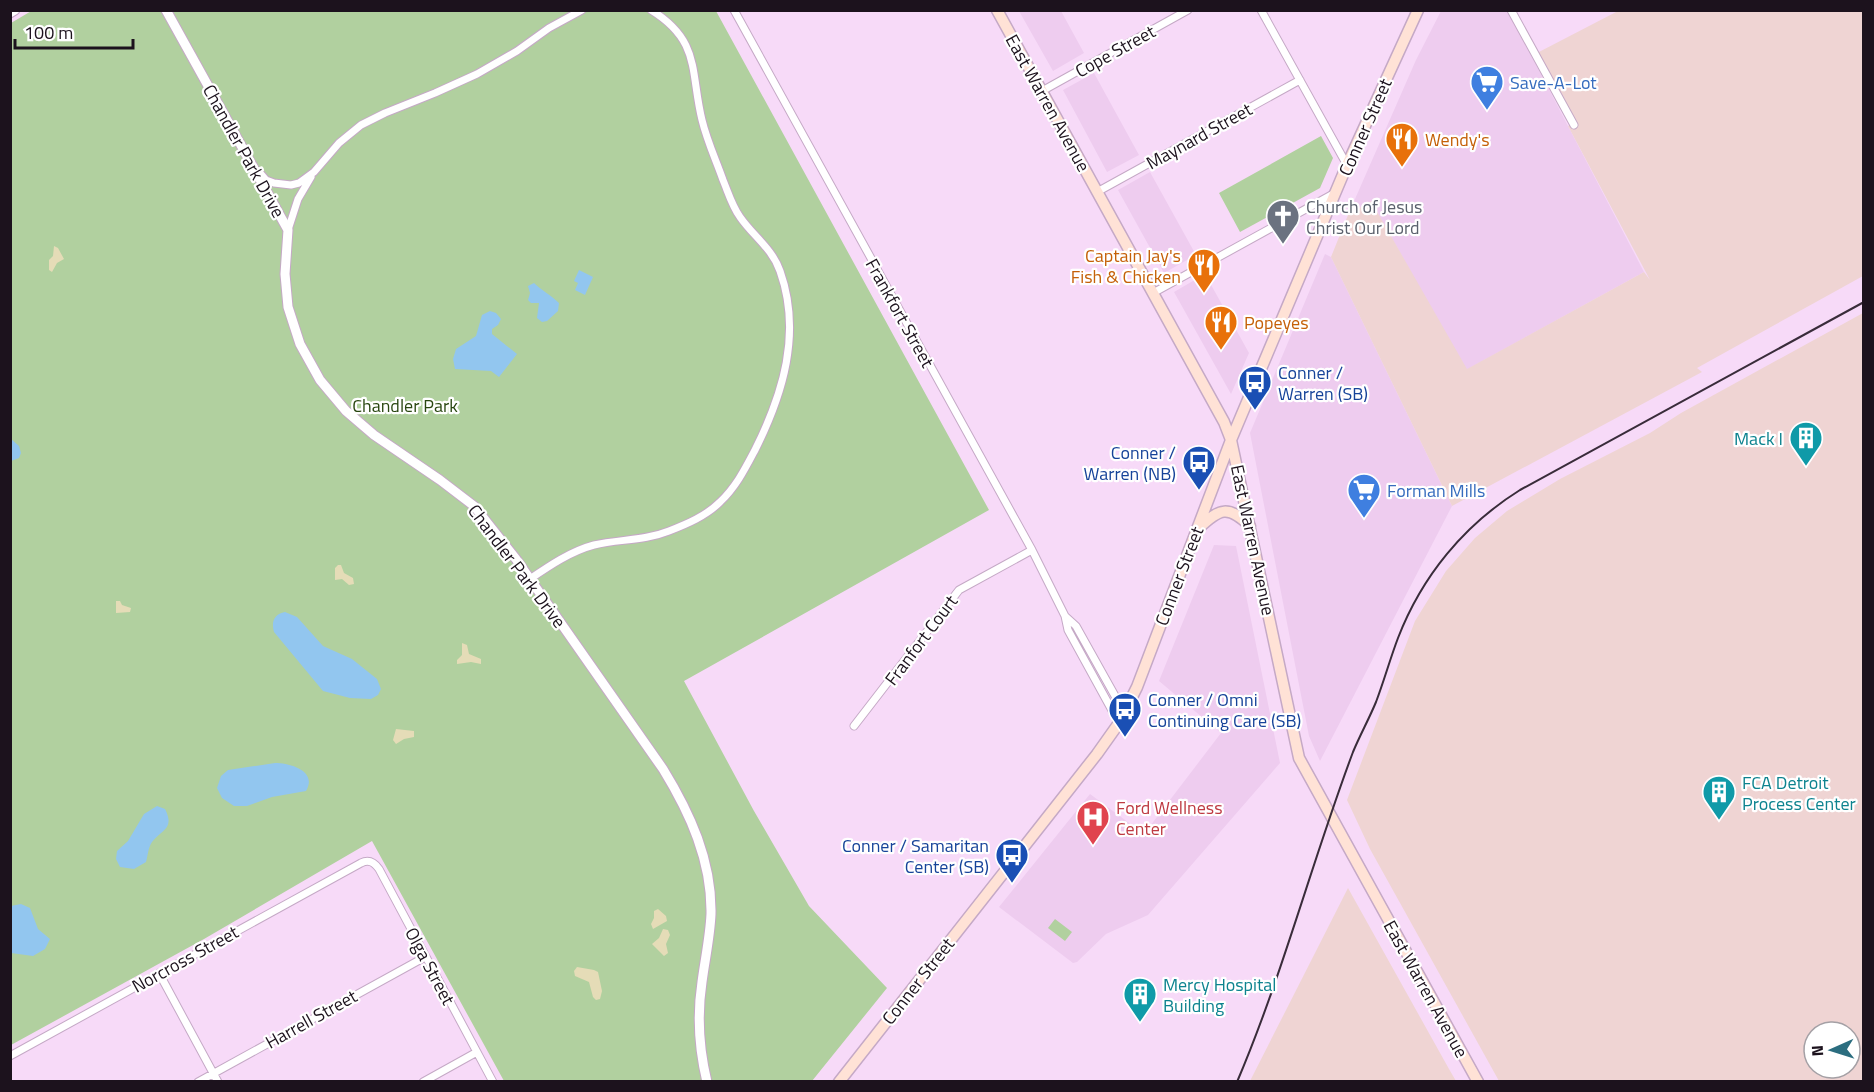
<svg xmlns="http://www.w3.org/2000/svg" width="1874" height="1092" font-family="'Titillium Web',sans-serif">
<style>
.built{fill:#eeccef}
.industrial{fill:#efd4d3;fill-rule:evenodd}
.green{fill:#b1d09f}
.sand{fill:#e5dcb7}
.water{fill:#92c6ef}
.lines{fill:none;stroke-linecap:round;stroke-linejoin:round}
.minor-casing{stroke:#c5a9c6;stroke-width:9}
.tertiary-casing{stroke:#c5a9c6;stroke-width:11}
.secondary-casing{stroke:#c5a9c6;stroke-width:13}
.minor{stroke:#fff;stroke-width:7}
.tertiary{stroke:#fff;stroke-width:9}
.secondary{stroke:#ffe2d6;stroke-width:10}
.rail{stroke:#392c3a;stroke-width:2}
.labels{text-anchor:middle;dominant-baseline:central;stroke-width:4.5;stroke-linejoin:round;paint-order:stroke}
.street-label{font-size:18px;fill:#1c121d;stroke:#fff}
.shop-label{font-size:18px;fill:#366cbe;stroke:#fff;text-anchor:start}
.food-label{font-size:18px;fill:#c56008;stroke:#fff;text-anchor:start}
.worship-label{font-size:18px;fill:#5b616d;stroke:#fff;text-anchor:start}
.transit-label{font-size:18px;fill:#164399;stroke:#fff;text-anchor:start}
.park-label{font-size:18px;fill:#284610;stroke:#fff}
.culture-label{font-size:18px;fill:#0d838f;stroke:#fff;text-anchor:start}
.health-label{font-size:18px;fill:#be3a42;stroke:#fff;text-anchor:start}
</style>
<rect width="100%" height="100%" fill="#f7daf8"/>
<path class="built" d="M1019 11H1061L1084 53 1053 71Z
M1441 11H1511L1533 50 1530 53 1644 272 1466 370 1371 201 1348 215 1416 60Z
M1094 73 1139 155 1107 172 1063 90Z
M1150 172 1196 255 1164 273 1118 190Z
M1325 254 1331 257 1452 506 1320 761 1309 736 1250 433Z
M1205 274 1249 353 1231 394 1174 292Z
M1214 545 1236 546 1280 763 1148 915 1106 934 1077 962 1073 963 999 907 1090 794 1144 834 1221 733 1159 681Z"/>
<path class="industrial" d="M1618 11H1863V276L1697 368 1702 372 1452 506 1331 257 1348 215 1371 201 1467 369 1644 272 1650 280 1568 126 1576 121 1537 53Z
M1863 313V1081H1499L1370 849 1347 800 1415 621 1446 571 1475 538 1507 511 1560 479 1650 433 1681 413ZM1814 1032H1850V1068H1814Z
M1348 888 1449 1069 1456 1081H1250Z"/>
<path class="green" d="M33 10 716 11 989 510 684 681 754 811 809 906 887 988 812 1081H504L372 841 204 939 11 1045V23Z
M1321 136 1333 158 1320 188 1240 232 1219 193Z
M1055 919 1072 932 1065 941 1048 928Z"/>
<path class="sand" d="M54 246 58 248 64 259 57 263 52 272 49 270V260L53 256Z
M338 565H341L344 573 353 578 354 584 349 585 342 579 335 580V568Z
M116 601H120L122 605 131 608 130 612 116 613Z
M462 643 467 645 469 654 481 659V664L471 662 457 664V660L462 655Z
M396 729 414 731V737L404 739 396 744 393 740Z
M658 909 666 916 667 921 653 929 651 924 654 918V911Z
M663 929 668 930 670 935 666 944 668 953 664 956 652 944 659 938Z
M577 967 594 970 598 972 602 991 600 999 596 1000 593 997 589 982 575 976 574 971Z"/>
<path class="water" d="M579 270 593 277 585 295 575 290 578 283 574 281Z
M534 283C541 290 551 295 559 303L558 311 547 321 542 322 537 318 539 303H531L528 300 530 293 528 286Z
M490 311 496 313 501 319 498 325 492 329V334L517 354 499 377 491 371 455 369 453 359 456 349 476 336 482 315Z
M11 439 19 446 21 453 19 458 11 461Z
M285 612 297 617 323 646 352 659 377 679 381 689 378 695 371 699 350 698 323 691 274 632C271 622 274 614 285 612Z
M275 763C290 763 318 771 306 791L272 797 247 806H234L222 798 217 788 221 776 228 770Z
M157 806 165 809C175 829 162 829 152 842 148 848 148 855 146 862L134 869 120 867 116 859 117 851 128 841 144 814Z
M21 904 30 908 38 929 50 939 45 949 33 956 11 953V906Z"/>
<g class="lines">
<g class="minor-casing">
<path id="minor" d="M734 10 1032 550 1065 616
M1261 10 1347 165
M1511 10 1574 125
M1042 91 1188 10
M260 173 266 180 274 183 291 185 299 183 314 172 339 143 361 125 385 113 435 93 477 74 517 51 549 28 582 10
M1097 192 1300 80
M288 230 298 199 311 177
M1153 293 1335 193
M530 579C549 566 571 551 594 545 619 539 644 541 669 531 687 524 706 516 720 502 736 487 745 469 755 450 783 394 802 333 780 271 772 248 753 236 740 217 732 206 728 192 723 180 716 160 707 141 702 120 690 71 701 41 651 10
M1119 723 1068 630 1065 616 1076 626 1124 712
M854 726 959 590 1032 550
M159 973 218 1082
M10 1056 361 863C369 859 374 862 379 869L493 1082
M198 1082 425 957
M423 1082 477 1052"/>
</g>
<g class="tertiary-casing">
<path id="tertiary" d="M166 10 288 230 285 274 288 307 300 344 320 380 346 411 374 435 440 480 474 506 516 559 663 769C690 813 712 861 711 914 710 937 705 959 702 982 697 1015 699 1049 707 1082
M10 13 15 10"/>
</g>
<g class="secondary-casing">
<path id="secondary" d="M997 10 1224 422 1231 440 1299 758 1478 1082
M1199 528C1220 508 1228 505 1250 526
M839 1082 1097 754 1119 723 1137 687 1231 440 1347 165 1418 10"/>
</g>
<use href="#minor" class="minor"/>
<use href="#tertiary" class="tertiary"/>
<use href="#secondary" class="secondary"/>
<path class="rail" d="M1237 1082C1283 974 1312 861 1353 752 1360 735 1369 719 1376 702 1384 681 1390 659 1398 638 1422 576 1464 525 1520 490L1864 302"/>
</g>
<defs>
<g id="supermarket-pin" transform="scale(1.725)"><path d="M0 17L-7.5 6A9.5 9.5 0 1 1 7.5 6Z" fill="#3f7fe0" stroke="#fff"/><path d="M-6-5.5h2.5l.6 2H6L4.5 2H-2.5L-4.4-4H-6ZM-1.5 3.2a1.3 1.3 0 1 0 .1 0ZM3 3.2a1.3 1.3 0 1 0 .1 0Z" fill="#fff"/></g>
<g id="restaurant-pin" transform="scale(1.725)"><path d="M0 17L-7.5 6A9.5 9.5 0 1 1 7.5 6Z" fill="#e8710a" stroke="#fff"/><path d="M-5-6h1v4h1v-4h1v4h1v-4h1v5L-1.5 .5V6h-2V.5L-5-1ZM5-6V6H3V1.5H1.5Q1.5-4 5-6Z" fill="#fff"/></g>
<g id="church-pin" transform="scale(1.725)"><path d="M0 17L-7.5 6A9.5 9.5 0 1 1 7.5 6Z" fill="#6b7280" stroke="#fff"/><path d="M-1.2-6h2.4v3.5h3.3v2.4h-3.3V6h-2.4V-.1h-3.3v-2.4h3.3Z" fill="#fff"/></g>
<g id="bus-pin" transform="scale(1.725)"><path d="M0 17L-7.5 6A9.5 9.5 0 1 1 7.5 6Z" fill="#1a4fb4" stroke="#fff"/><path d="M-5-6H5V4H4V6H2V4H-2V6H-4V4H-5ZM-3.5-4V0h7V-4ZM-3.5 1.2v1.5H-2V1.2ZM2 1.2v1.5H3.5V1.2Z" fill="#fff"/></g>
<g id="building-pin" transform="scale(1.725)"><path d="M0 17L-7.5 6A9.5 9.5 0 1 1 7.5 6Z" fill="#0f9aa8" stroke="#fff"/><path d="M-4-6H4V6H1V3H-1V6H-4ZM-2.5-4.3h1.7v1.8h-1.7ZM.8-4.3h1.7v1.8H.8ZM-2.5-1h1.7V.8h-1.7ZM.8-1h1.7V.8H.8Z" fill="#fff"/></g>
<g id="hospital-pin" transform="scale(1.725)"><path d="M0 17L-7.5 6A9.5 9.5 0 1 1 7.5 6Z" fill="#e0444e" stroke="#fff"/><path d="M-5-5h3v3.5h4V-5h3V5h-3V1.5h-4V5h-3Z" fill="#fff"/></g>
</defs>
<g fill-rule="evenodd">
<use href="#supermarket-pin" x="1487" y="82"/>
<use href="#restaurant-pin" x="1402" y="139"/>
<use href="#church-pin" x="1283" y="216"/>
<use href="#restaurant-pin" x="1204" y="265"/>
<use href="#restaurant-pin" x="1221" y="322"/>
<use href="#bus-pin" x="1255" y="382"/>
<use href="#building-pin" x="1806" y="438"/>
<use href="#bus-pin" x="1199" y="462"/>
<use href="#supermarket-pin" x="1364" y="490"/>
<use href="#bus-pin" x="1125" y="709"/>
<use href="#building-pin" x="1719" y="792"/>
<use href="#hospital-pin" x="1093" y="817"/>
<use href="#bus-pin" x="1012" y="855"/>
<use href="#building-pin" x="1140" y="994"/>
</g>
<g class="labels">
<g class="street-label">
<text transform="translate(1115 51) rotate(-29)">Cope Street</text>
<text transform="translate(1048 103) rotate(61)">East Warren Avenue</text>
<text transform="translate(1365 127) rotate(-66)">Conner Street</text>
<text transform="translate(1199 136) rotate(-29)">Maynard Street</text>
<text transform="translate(244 151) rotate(61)">Chandler Park Drive</text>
<text transform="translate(900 313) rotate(61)">Frankfort Street</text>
<text transform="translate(1253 540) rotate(78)">East Warren Avenue</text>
<text transform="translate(517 566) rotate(53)">Chandler Park Drive</text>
<text transform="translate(1179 576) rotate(-69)">Conner Street</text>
<text transform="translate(921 640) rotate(-53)">Franfort Court</text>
<text transform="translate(185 959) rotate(-29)">Norcross Street</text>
<text transform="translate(430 966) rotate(62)">Olga Street</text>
<text transform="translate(918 981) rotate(-52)">Conner Street</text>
<text transform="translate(1426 989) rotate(61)">East Warren Avenue</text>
<text transform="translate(311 1019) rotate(-29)">Harrell Street</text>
</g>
<g class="shop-label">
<text x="1510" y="82">Save-A-Lot</text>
<text x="1387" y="490">Forman Mills</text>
</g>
<g class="food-label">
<text x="1425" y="139">Wendy's</text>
<text x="1181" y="255" text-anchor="end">Captain Jay's<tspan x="1181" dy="21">Fish &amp; Chicken</tspan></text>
<text x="1244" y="322">Popeyes</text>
</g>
<g class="worship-label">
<text x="1306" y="206">Church of Jesus<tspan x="1306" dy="21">Christ Our Lord</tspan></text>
</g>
<g class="transit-label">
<text x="1278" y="372">Conner /<tspan x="1278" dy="21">Warren (SB)</tspan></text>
<text x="1176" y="452" text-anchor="end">Conner /<tspan x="1176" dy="21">Warren (NB)</tspan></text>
<text x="1148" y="699">Conner / Omni<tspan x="1148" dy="21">Continuing Care (SB)</tspan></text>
<text x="989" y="845" text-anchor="end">Conner / Samaritan<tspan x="989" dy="21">Center (SB)</tspan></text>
</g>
<g class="park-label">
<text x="405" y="405">Chandler Park</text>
</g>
<g class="culture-label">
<text x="1783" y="438" text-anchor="end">Mack I</text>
<text x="1742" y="782">FCA Detroit<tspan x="1742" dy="21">Process Center</tspan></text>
<text x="1163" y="984">Mercy Hospital<tspan x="1163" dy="21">Building</tspan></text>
</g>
<g class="health-label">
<text x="1116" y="807">Ford Wellness<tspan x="1116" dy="21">Center</tspan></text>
</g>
</g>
<rect width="1874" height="1092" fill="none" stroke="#1c121d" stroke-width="24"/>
<g transform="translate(1832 1050) rotate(267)"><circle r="28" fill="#ffffff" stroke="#a4a0a5" stroke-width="1.5"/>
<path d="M0-4.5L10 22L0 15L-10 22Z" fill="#2b6d7f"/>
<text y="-9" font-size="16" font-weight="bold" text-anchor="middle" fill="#1c121d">N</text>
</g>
<path d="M15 39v9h118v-9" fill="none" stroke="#1c121d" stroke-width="3"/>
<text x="24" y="39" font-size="18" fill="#1c121d" stroke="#ffffff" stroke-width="4.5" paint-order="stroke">100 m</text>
</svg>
